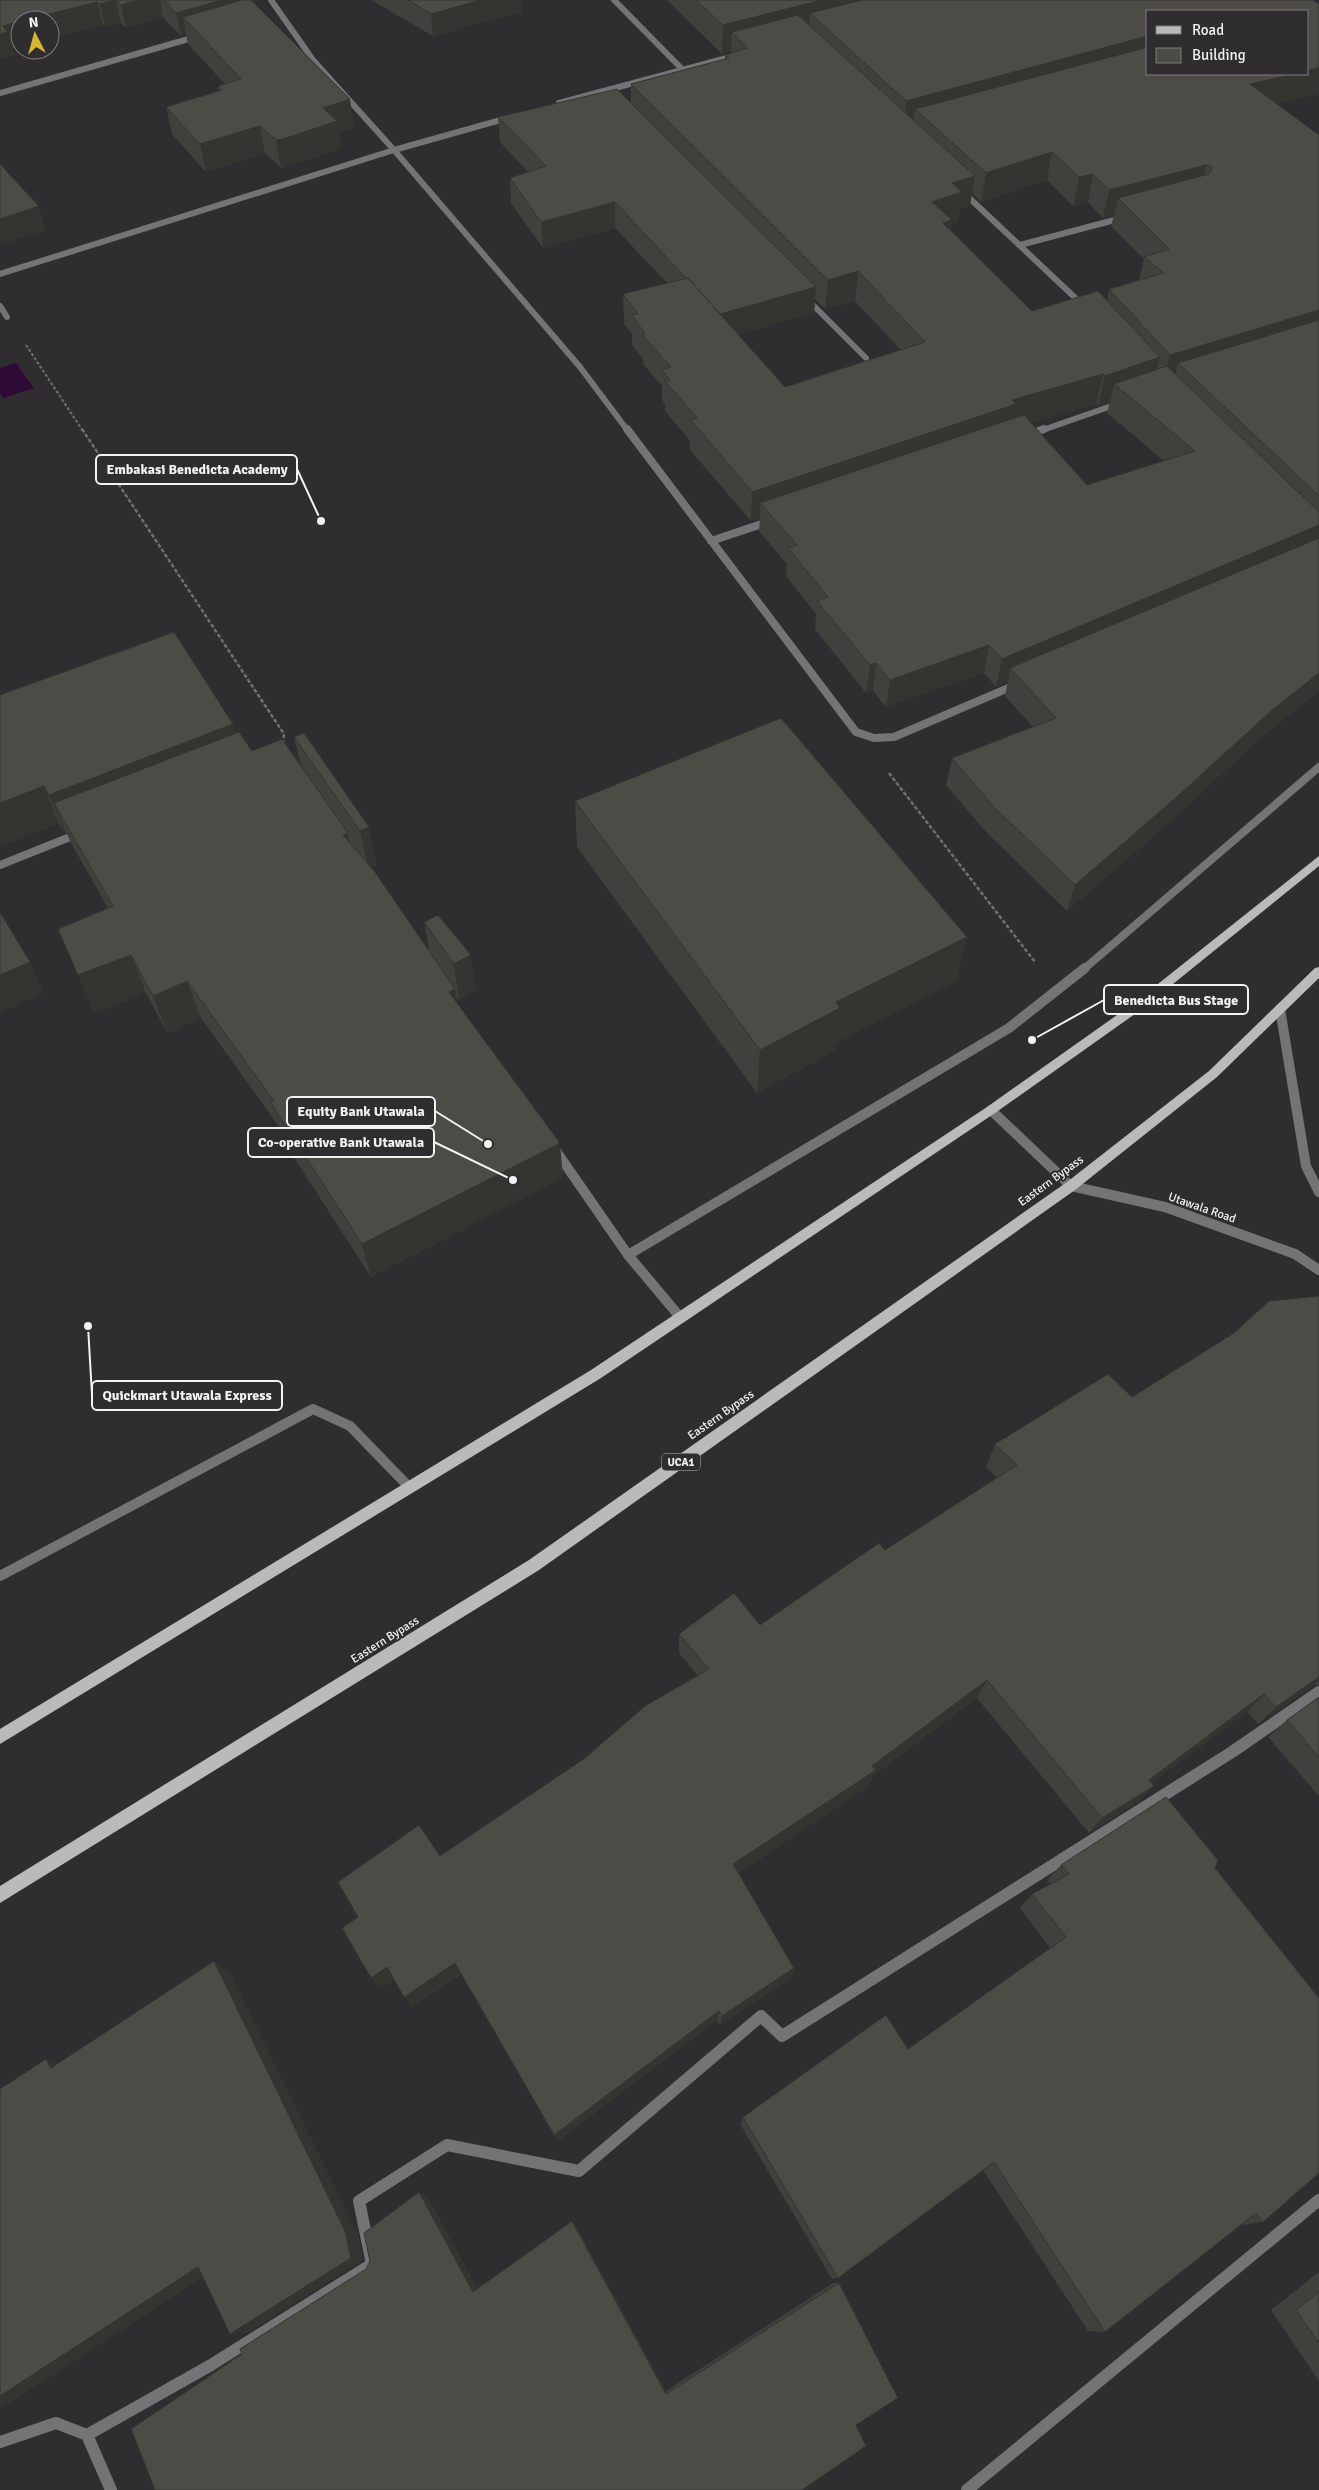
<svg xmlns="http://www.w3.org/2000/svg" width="1319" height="2490" font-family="Signika,sans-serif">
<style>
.water{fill:#2e0b36}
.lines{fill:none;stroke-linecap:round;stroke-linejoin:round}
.path-far1{stroke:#716e71;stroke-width:2;stroke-dasharray:3 2;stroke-linecap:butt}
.path{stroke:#716e71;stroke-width:2.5;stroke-dasharray:4 2;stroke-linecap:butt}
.lane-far2{stroke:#757375;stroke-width:6}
.lane-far1{stroke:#757375;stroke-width:8}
.lane{stroke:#757375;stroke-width:10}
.street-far3{stroke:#757375;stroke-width:6}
.street-far2{stroke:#757375;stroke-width:8}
.street-far1{stroke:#757375;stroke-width:10}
.street{stroke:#757375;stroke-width:12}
.primary{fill:#bcb9bd;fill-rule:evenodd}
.wall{fill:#41403c;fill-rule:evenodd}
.shaded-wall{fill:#353431}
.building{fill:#4c4b46;stroke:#353431}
.labels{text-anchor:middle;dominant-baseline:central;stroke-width:4;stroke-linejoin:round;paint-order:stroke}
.shield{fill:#302d31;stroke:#b8b6b9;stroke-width:1}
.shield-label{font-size:11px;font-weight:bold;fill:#f3f1f3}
.street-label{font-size:12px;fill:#f3f1f3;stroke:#302d31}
.leader{fill:none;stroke:#f3f1f3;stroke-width:2}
.callout-dot{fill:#f3f1f3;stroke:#302d31;stroke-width:2}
.callout{fill:#302d31;stroke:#f3f1f3;stroke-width:2}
.callout-label{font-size:14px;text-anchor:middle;font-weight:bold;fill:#f3f1f3}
</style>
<rect width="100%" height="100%" fill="#302d31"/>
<path class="water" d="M16 363 34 388 3 398 0 393V368Z"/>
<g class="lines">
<path class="path-far1" d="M26 345 83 431"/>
<path class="path" d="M82 429 284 734 283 744
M889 773 1035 962"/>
<path class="lane-far2" d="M1020 245 1126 217"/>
<path class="lane-far1" d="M0 865 80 833"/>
<path class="lane" d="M554 1148 628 1255 680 1317"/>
<path class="street-far3" d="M614 0 682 69
M0 93 199 36
M559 103 738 55
M511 117 394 150 580 367 628 431
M962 191 1086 308
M0 274 394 150 313 60 271 0
M806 298 866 358
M0 306 7 317
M1040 431 1120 403"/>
<path class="street-far2" d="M627 429 856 732 874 738 894 737 1018 684
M1027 435 1044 429
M711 541 771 521
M1084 969 1319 767"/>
<path class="street-far1" d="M1280 1009 1306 1166 1319 1192
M991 1110 1071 1186 1165 1207 1295 1254 1319 1270
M628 1255 1009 1028 1085 968
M0 1576 313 1409 350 1426 410 1488"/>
<path class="street" d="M87 2435 211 2365 372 2264 359 2201 447 2145 579 2171 761 2016 782 2036 1232 1752 1319 1692
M0 2442 56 2423 87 2435 111 2490
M967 2490 1319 2200"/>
<path class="primary" d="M1319 856V866L1142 1009 995 1113 601 1378 0 1744V1729L591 1370 987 1107 1134 1003Z
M1319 967V978L1217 1077 1075 1190 539 1570 0 1903V1886L529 1560 1067 1182 1209 1071 1315 968Z"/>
</g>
<path class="wall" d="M0 0H251L354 127 339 132 341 149 288 166 281 168 265 153 206 172 172 134 166 107 219 91 218 86 225 84 188 44 186 34 181 36 163 17 126 28 121 23 105 27 103 25 50 38V20H20V46L12 48 14 55 0 59Z
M371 0H521L522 12 433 36Z
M667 0H1313L1319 94 1277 104 1319 135V691L1259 739 1170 822 1067 911 987 833 946 785 952 758 1033 727 1005 696 1008 682 996 687 984 673 886 707 873 691 866 693 815 629 816 614 786 576 787 564 759 531 760 518 751 521 690 450V441L665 411V404L662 400V386L643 364V359L632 345V334L624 324 623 294 667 283 615 228 543 248 511 203 510 178 528 172 500 142 498 117 631 103V84L725 59V55L731 53V51L722 54ZM1148 11 1308 74H1148ZM1047 180 1073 206 1088 202 1103 218 1114 215 1111 226 1144 259 1139 280 1109 289 1107 300 1032 311 951 230V224L958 222 960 209 970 205 972 193 981 202ZM815 299 825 309 855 301 901 350 785 387 738 334 814 313ZM1110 401 1107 413 1164 461 1087 485 1031 423 1096 404 1098 405Z
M0 695 235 733 252 751 301 766 294 737 369 827 376 865 371 867 429 950 424 922 476 991 459 1000 456 996 458 1004 563 1178 371 1277 282 1139 279 1127 201 1018 168 1034 146 993 94 1013 108 908 71 843 66 832 65 833 59 824Z
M575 801 957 981 836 1043 834 1051 757 1093 577 847Z
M1319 1296V1685H1314L1258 1724 1247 1712 1151 1783 1154 1786 1139 1801 1089 1833 977 1698 873 1776 869 1786 738 1873 794 1968 790 1979 720 2025 717 2020 558 2141 461 1974 412 2007 394 1979 380 1988 371 1978 358 1917 440 1856 585 1758 698 1676 679 1653V1634L760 1625 885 1550 997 1478 986 1467 995 1444 1132 1397Z
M1319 1697V1796L1268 1737 1287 1720Z
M1061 1865 1215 1868 1263 2222 1241 2225 1105 2332 1088 2331 983 2170 838 2278 832 2279 740 2124 743 2117 908 2049 1050 1948 1020 1908 1032 1894 1051 1884 1047 1880Z
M419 2192 427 2196 477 2288 575 2224 666 2391 833 2283H839L856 2425 802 2490 366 2269Z
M1319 2272V2381L1271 2310Z"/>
<path class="shaded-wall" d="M116 0 121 23 105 27 100 4Z
M139 0H160L163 17 126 28 121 5Z
M222 0H243L183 17 186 34 181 36 176 13Z
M481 0H521L522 12 433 36 431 14Z
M822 0H927L810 13 809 31 732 32 731 51 722 54 723 25Z
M97 2 103 25 50 38V20H25Z
M20 21V46L12 48 14 55 0 59V34L3 26Z
M1148 36V58L915 109 913 127 903 129 906 101Z
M1319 68V94L1243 112 1250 84 1294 74H1308V70Z
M350 99 354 127 339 132 341 149 288 166 281 168 276 140 323 108Z
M260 126 265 153 206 172 200 144Z
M1052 152 1047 180 981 202 986 173Z
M1206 165 1199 193 1118 198 1114 215 1103 218 1109 190Z
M1093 174 1088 202 1073 206 1079 177Z
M975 176 970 205 960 209 958 222 951 224 948 249 932 202 952 183Z
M615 202V228L543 248 541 222Z
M39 206 46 230 0 245V219Z
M858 271 855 301 825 309 828 280Z
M816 287 814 313 719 340 720 314Z
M1319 310V332L1178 363 1174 380 1163 383 1170 355Z
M1160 357 1152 387 1114 384 1110 401 1098 405 1105 376Z
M1103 374 1096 404 760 503V518L751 521 752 492 1012 400Z
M1319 525V543L1010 668 1008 682 996 687 1002 659Z
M989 645 984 673 886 707 890 680Z
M876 663 873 691 866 693 870 665Z
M1319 673V691L1259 739 1170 822 1067 911 1075 885 1270 712Z
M233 724 243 762 54 803 66 832 65 833 49 795Z
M44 786 59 824 0 847V803Z
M369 827 376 865 368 868 360 831Z
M348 833 356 873 343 835Z
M967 937 957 981 836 1043 834 1051 757 1093 760 1050 836 1002Z
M131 955 146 993 94 1013 78 975Z
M471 955 476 991 459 1000 454 964Z
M30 962 44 993 0 1013V975Z
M187 981 201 1018 168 1034 153 996Z
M455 989 461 1026 449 992Z
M560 1143 563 1178 371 1277 362 1244Z
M1319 1677V1681L1314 1685 1258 1724 1276 1707Z
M987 1680 977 1698 873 1776 869 1786 731 1877 733 1864 872 1766Z
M1264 1694 1247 1712 1134 1795 1149 1780Z
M1154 1786 1139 1801 1089 1833 1102 1818Z
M214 1961 230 1973 358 2234 363 2260 247 2333 230 2334Z
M455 1963 461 1973 412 2007 404 1997Z
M387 1967 396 1977 380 1988 371 1978Z
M794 1968 790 1979 720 2025 722 2016Z
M719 2011 717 2020 558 2141 554 2135Z
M46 2059 69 2068H51Z
M419 2192 427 2196 479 2292H473Z
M572 2221 575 2224 666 2391V2394Z
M198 2267 216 2269 4 2407 0 2408V2396Z"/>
<path class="building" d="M0 0H115L100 4 97 2 25 20H20V21L3 26 8 32 0 34Z
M116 0H139L121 5Z
M164 0H222L176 13Z
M242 0H251L350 99 323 108 337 121 283 139 276 140 260 126 200 144 166 107 222 90 218 86 241 79 183 17Z
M408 0H481L431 14Z
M696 0H822L723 25Z
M862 0H1313L1319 4V68L1308 70V11H1148V36L906 101 810 13Z
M798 15 975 176 952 183 962 192 932 202 952 220 943 223 1032 311 1098 291 1160 357 1105 376 1103 374 1012 400 1016 404 752 492 691 420 697 418 665 381 670 380 662 370 671 367 642 335 645 334 632 315 638 314 623 294 688 278 785 387 925 342 858 271 828 280 631 84 729 58 725 55 748 48 732 32Z
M1148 47V74H1294L1250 84 1319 135V310L1170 355 1109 289 1164 273 1144 257 1169 249 1118 198 1209 174 1212 170 1211 166 1206 165 1109 190 1093 174 1079 177 1052 152 986 173 915 109Z
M617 89 816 287 720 314 688 278H686L615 202 541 222 510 178 546 166 498 117Z
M0 163 7 172 39 206 0 219Z
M1319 320V496L1178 363Z
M1167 366 1319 512V525L1002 659 989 645 890 680 876 663 870 665 817 601 828 597 788 548 797 545 760 503 1024 415 1087 485 1195 451 1114 384Z
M1319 538V673L1270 712 1179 795 1075 885 993 806 952 758 1056 718 1010 668Z
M174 632 233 724 49 795 44 786 0 803V695Z
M781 718 967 937 836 1002 840 1008 760 1050 575 801Z
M239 732 252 751 282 739 348 833 343 835 375 872 455 989 449 992 560 1143 362 1244 271 1103 274 1101 187 981 153 996 131 955 78 975 58 929 113 906 54 803Z
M304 733 369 827 360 831 294 737Z
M0 912 30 962 0 975Z
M438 915 471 955 454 964 424 922Z
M1319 1296V1677L1276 1707 1264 1694 1149 1780 1154 1786 1102 1818 987 1680 872 1766 876 1770 733 1864 794 1968 722 2016 719 2011 554 2135 455 1963 404 1997 387 1967 371 1978 342 1928 358 1917 338 1882 419 1825 440 1856 585 1758 645 1706 709 1669 679 1634 734 1593 760 1625 879 1543 885 1550 1017 1465 995 1444 1108 1374 1132 1397 1234 1333 1269 1301Z
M1319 1697V1757L1287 1720Z
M1166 1797 1218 1860 1215 1868 1319 1998V2173L1263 2222 1256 2213 1105 2332 994 2162 838 2278 743 2117 886 2015 908 2049 1066 1937 1032 1894 1069 1874 1061 1865Z
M214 1961 345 2231 351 2258 230 2334 198 2267 0 2396V2089L46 2059 51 2068Z
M419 2192 473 2292 572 2221 666 2394 839 2283 898 2398 856 2425 866 2446 802 2490H155L131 2429 242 2354 240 2349 366 2269 370 2261 364 2233Z
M1319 2292V2343L1296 2310Z"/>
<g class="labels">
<rect class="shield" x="662" y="1453.5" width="38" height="17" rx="4"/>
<g class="shield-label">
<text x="681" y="1462">UCA1</text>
</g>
<g class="street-label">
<text transform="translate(1051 1181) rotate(-36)">Eastern Bypass</text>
<text transform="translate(1202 1208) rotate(19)">Utawala Road</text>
<text transform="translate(721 1415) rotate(-35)">Eastern Bypass</text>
<text transform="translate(385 1640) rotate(-32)">Eastern Bypass</text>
</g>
</g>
<path class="leader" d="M321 521L297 469M1032 1040L1104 1000M488 1144L435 1111M513 1180L434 1142M88 1326L92 1395"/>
<g class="callout-dot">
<circle cx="321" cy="521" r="5"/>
<circle cx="1032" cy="1040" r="5"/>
<circle cx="488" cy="1144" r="5"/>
<circle cx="513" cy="1180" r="5"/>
<circle cx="88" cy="1326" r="5"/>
</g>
<g class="callout">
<rect x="96" y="455" width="201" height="29" rx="5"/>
<rect x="1104" y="985" width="144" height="29" rx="5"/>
<rect x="287" y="1097" width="148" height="29" rx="5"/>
<rect x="248" y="1128" width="186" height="29" rx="5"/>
<rect x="92" y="1381" width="190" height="29" rx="5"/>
</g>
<g class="callout-label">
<text x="197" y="474">Embakasi Benedicta Academy</text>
<text x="1176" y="1005">Benedicta Bus Stage</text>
<text x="361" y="1116">Equity Bank Utawala</text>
<text x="341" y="1147">Co-operative Bank Utawala</text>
<text x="187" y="1400">Quickmart Utawala Express</text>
</g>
<rect x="1146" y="10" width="162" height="65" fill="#302d31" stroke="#7e7b7f"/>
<rect x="1156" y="26" width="25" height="8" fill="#bcb9bd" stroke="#7e7b7f"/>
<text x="1192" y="35" font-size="15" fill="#f3f1f3">Road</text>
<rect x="1156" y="48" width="25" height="15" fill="#4c4b46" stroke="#7e7b7f"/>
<text x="1192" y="60" font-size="15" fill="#f3f1f3">Building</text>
<g transform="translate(35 35) rotate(354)"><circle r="24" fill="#302d31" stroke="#7e7b7f"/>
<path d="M0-4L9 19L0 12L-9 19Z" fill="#d6b534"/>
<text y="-8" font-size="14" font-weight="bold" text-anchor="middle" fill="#f3f1f3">N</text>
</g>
</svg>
